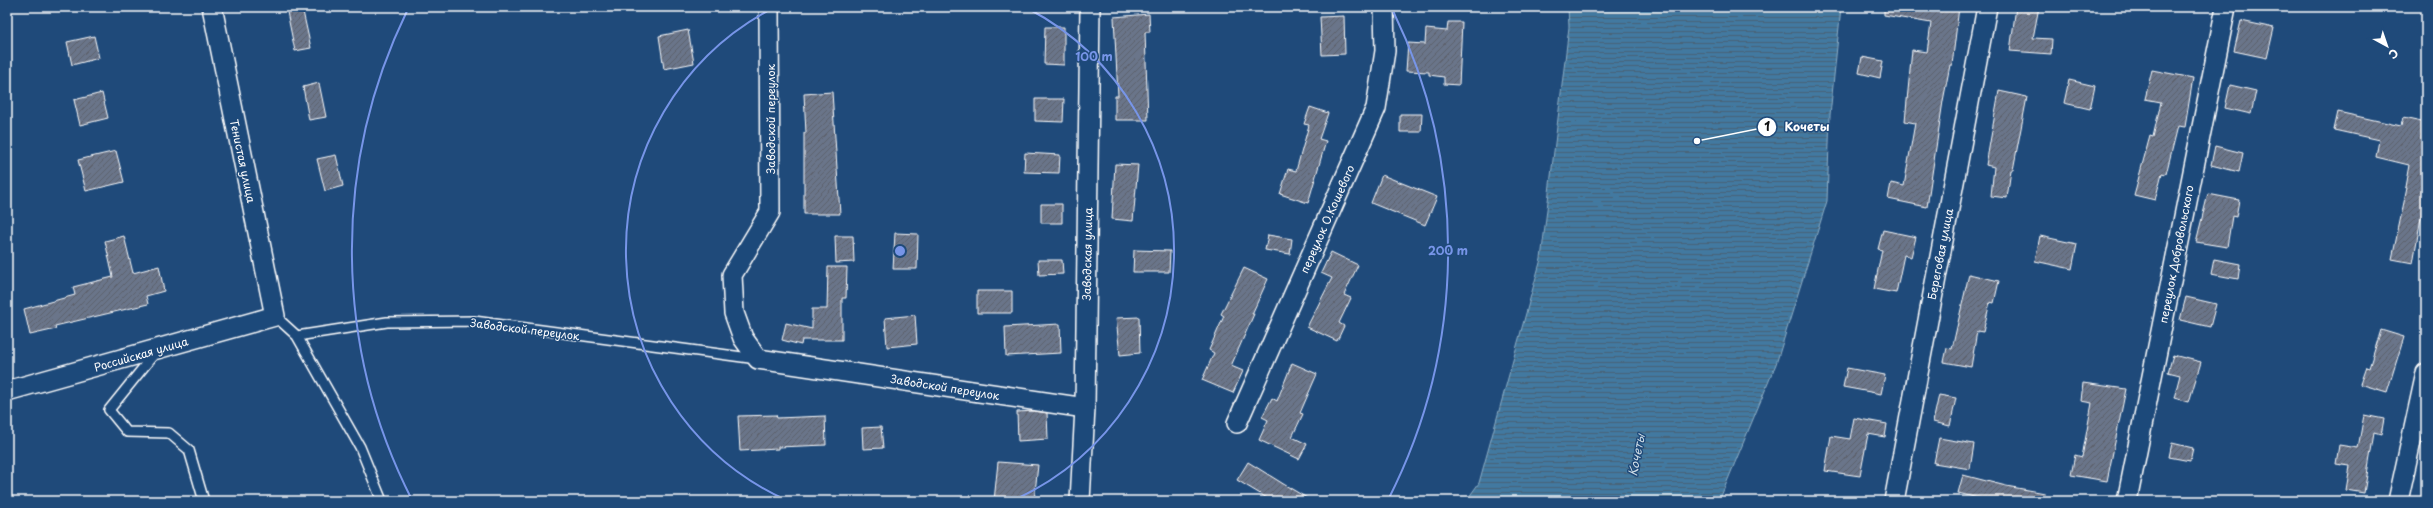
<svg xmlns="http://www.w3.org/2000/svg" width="2433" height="508" font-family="'Playpen Sans',sans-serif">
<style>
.water{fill:url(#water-rules);stroke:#8eafc6}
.building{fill:url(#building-hatch);stroke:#fff}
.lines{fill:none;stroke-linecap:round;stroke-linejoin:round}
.service-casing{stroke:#fff;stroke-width:12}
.minor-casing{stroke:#fff;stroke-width:22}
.service{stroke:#1f4a7a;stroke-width:9}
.minor{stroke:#1f4a7a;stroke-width:19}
.ring{fill:none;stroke:#7795e8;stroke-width:2}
.labels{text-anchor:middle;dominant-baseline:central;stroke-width:3;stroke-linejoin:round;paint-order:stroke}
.street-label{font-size:11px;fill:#fff;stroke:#1f4a7a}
.water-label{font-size:12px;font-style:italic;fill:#d0dee7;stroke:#1f4a7a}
.centre{fill:#7795e8;stroke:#1f4a7a;stroke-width:2}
.ring-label{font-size:12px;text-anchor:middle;font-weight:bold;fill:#7795e8;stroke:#1f4a7a;stroke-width:3;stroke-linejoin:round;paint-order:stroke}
.leader{fill:none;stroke:#fff;stroke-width:1.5}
.callout-dot{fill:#fff;stroke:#1f4a7a;stroke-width:1.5}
.mark-label{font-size:12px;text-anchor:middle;font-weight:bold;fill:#111}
.callout-label{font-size:12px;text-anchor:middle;font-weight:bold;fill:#fff;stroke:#1f4a7a;stroke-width:3;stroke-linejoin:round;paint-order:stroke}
</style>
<defs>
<pattern id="water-rules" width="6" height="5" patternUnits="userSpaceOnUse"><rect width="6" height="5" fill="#4379a0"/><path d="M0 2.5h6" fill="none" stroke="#486276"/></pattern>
<pattern id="building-hatch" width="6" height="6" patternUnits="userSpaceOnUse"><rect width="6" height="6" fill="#6b758a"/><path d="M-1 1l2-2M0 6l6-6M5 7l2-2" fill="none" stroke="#5c606b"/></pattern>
</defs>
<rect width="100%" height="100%" fill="#1f4a7a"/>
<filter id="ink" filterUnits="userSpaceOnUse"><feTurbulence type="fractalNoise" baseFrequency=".025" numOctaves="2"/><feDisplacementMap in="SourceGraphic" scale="8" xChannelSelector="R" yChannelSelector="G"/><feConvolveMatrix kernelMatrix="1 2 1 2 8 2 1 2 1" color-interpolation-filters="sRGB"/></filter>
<g filter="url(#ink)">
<path class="water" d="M1568 7H1841L1830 115 1827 201 1776 364 1719 501H1466L1479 483 1541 259 1569 27Z"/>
<path class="building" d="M286 7H302L311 48 295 51Z
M1884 7H1959L1952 65H1950L1943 101 1927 207 1888 199 1891 183 1904 186 1915 123 1905 121 1912 50 1927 52 1931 23 1884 15Z
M2016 7H2039L2033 38 2052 39 2051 54 2010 51Z
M1149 14 1150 32H1145L1148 120H1115V96H1118L1114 17Z
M1344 16 1345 54 1322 55 1320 17Z
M2241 21 2274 28 2267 58 2234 51Z
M1448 22H1462L1459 85 1444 84V77L1429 75V72L1406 71 1408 43 1425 44 1426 29 1447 31Z
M1045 27H1064V65L1044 64Z
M688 30 694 63 664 69 659 36Z
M94 36 99 58 72 65 67 42Z
M1862 57 1883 61 1880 78 1859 73Z
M2152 70 2193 78 2185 127 2178 126 2166 174 2162 173 2155 200 2134 195 2150 136 2153 137 2161 102 2145 99Z
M2069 80 2095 86 2090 109 2064 103Z
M319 83 326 117 309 120 303 87Z
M2230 85 2256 91 2251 114 2225 108Z
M1999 91 2027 97 2013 170H2011L2007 198 1991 196 1994 167 1986 165Z
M832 92 840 214H804V133H806L804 94Z
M102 93 108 118 80 125 74 100Z
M1035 99H1064L1063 122 1035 121Z
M1310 107 1328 113 1319 139 1326 141 1308 203 1280 194 1288 169 1296 171 1309 125 1304 124Z
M2338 112 2401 126 2403 118 2426 123V189L2413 263 2392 259 2407 188 2405 187 2409 165 2376 157 2379 140 2334 130Z
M1400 114H1422L1421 132H1400Z
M2215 146 2243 153 2239 172 2211 165Z
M116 151 124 182 86 191 78 160Z
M1025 153 1060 155 1059 173 1024 172Z
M336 155 343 186 325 191 317 159Z
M1115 164 1138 165 1133 221 1112 219Z
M1382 175 1437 197 1425 225 1371 203Z
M2208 194 2239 200 2236 217 2232 216 2227 247 2196 242Z
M1041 204H1062V223H1041Z
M1883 230 1916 237 1911 257 1904 255 1896 293 1874 289 1882 250 1878 249Z
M895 233 918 234 917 269H893Z
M1268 235 1292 239 1290 254 1265 250Z
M124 236 133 273 159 266 164 291 146 296 148 304 55 326 56 329 30 335 24 309 75 295 73 287 113 277 105 241Z
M835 236H853L854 262 836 263Z
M2040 236 2077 244 2072 269 2035 261Z
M1134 250 1170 251 1169 272H1133Z
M1331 252 1358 265 1344 295 1351 298 1339 323 1344 326 1337 341 1307 327 1332 278 1321 273Z
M2214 259 2240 264 2238 279 2211 274Z
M1038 260H1062L1063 274 1039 275Z
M828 267H847L846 298H842V340H802L801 345 782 340 786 323 812 329V309H827Z
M1244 268 1268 279 1252 314H1254L1231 366 1243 371 1233 393 1202 380 1214 353 1209 350 1224 316 1221 314Z
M1969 274 1999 281 1994 303 1990 302 1983 332 1977 331 1971 367 1944 362 1947 348 1952 349Z
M977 291H1012V313H977Z
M2186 297 2216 304 2210 327 2180 320Z
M915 315 917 344 887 347 885 318Z
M1139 317 1140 353 1120 355 1116 318Z
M1060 324 1061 353 1006 356 1005 327Z
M2381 330 2404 337 2387 392 2360 384 2366 367 2369 368Z
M2173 355 2201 362 2189 402 2174 398 2180 375 2168 372Z
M1292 363 1317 374 1300 413 1303 414 1292 437 1307 444 1299 459 1259 440 1268 420 1262 417 1272 398 1277 401Z
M1847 368 1885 375 1881 394 1843 387Z
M2083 383 2126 389 2107 481 2071 475 2075 455 2082 457 2092 403 2081 401Z
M1939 395 1956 398 1950 426 1933 422Z
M1034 411 1047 413 1048 439 1018 441 1017 412Z
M776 415 777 418 825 416 826 445 778 447V449L740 451 738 416Z
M2364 415 2384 419 2381 435 2374 433 2364 493 2346 490 2350 466 2336 464 2339 445 2358 448Z
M1854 418 1887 424 1885 437 1868 434 1860 476 1825 471 1831 436 1850 439Z
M881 427 883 448 863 449 862 428Z
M1939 438 1974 444 1970 469 1934 463Z
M2172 443 2193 448 2190 461 2169 457Z
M998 462 1038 465 1034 501H994Z
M1248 462 1285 485 1312 501H1272L1237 480Z
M1963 475 2006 486 2045 493 2044 501H1990L1958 493Z"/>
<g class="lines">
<g class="service-casing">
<path id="service" d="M275 316 297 336 387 322 474 321 757 359
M297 336 360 447 382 501
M155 353 109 410 127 432 169 433 189 450 204 501"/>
</g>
<g class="minor-casing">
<path id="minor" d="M769 7 770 212 732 275 734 313 743 338 758 359 1085 408
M7 391 275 316 212 7
M1237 423 1376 108 1385 51 1384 7
M1080 501 1085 408 1090 7
M1894 501 1987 7
M2127 501 2226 7
M2398 501 2426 373"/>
</g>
<use href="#service" class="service"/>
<use href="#minor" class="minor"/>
</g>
</g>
<g class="ring">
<path d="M786 500A274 274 0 0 1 773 8M1027 8A274 274 0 0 1 1014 500"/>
<path d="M412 500A548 548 0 0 1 407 11M1393 11A548 548 0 0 1 1388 500"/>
</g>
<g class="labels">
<g class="street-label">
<text transform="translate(770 119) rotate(-90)">Заводской переулок</text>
<text transform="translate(243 161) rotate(78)">Тенистая улица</text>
<text transform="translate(1327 219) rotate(-66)">переулок О.Кошевого</text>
<text transform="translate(1087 254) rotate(-89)">Заводская улица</text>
<text transform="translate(1940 254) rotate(-79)">Береговая улица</text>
<text transform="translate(2176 254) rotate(-79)">переулок Добровольского</text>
<text transform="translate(525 329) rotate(7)">Заводской переулок</text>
<text transform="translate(141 354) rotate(-16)">Российская улица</text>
<text transform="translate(945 387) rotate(9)">Заводской переулок</text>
</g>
<g class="water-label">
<text transform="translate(1636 455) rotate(-79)">Кочеты</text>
</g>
</g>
<circle cx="900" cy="251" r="6" class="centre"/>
<g class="ring-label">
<text x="1094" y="61">100 m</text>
<text x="1448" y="255">200 m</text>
</g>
<path class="leader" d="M1697 141L1767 127"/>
<g class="callout-dot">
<circle cx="1697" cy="141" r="4"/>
<circle cx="1767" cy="127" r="10"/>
</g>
<g class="mark-label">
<text x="1767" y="131">1</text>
</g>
<g class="callout-label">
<text x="1807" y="131">Кочеты</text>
</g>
<rect width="2433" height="508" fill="none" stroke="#1f4a7a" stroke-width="24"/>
<rect x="12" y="12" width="2409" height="484" fill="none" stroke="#fff" stroke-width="1.5" filter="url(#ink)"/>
<g transform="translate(2387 46) rotate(140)" stroke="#1f4a7a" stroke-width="3" paint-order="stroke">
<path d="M0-3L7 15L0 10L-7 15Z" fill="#ffffff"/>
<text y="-6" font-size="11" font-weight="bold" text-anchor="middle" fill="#ffffff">С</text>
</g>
</svg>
